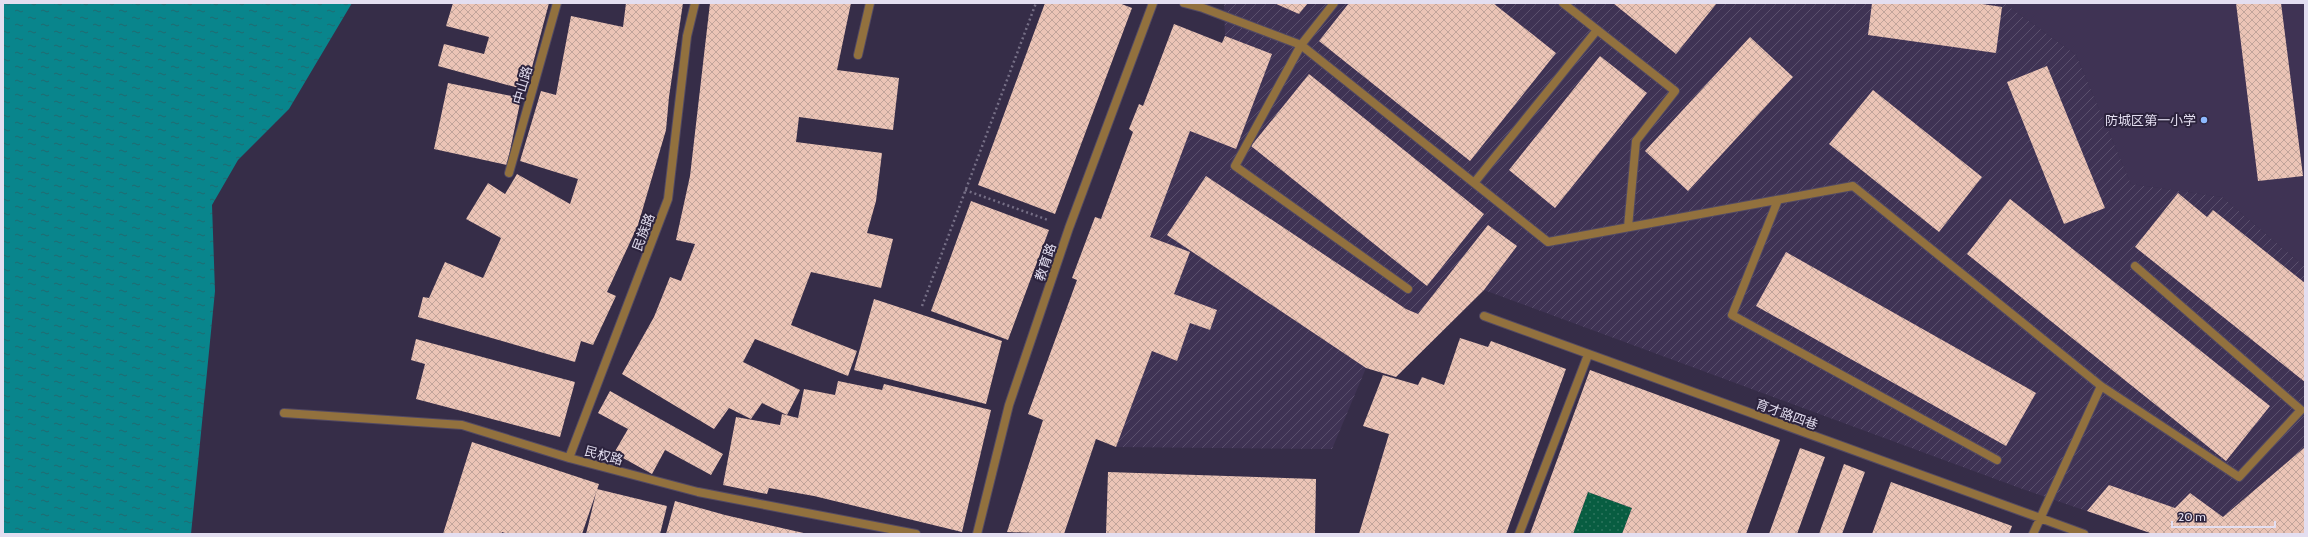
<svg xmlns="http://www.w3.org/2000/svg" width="2308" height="537" font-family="Cabin,'Noto Sans SC',sans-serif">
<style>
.built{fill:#3f3354}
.industrial{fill:url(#industrial-furrows)}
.grass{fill:url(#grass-dots)}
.water{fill:url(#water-ripples)}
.building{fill:url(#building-cross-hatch)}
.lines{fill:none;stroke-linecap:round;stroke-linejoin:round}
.service-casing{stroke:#524963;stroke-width:10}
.minor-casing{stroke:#524963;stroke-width:10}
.path{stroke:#766f86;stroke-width:2.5;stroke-dasharray:2 3;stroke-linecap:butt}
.service{stroke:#92713e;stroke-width:8}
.minor{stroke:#92713e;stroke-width:8}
.poi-dot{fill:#8eb9fd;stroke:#2c233d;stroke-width:1.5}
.labels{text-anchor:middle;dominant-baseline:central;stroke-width:4;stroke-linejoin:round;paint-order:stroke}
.street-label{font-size:13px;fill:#e3def0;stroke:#2c233d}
.poi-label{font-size:13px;fill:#e3def0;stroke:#2c233d;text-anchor:end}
</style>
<defs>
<pattern id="industrial-furrows" width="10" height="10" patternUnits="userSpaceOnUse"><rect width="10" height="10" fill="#3f3354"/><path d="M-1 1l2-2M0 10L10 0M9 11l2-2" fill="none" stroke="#5b506d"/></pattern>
<pattern id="grass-dots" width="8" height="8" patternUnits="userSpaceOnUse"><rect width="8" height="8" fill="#085d41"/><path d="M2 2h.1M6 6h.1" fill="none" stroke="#2c745d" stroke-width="1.8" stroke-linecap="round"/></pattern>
<pattern id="water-ripples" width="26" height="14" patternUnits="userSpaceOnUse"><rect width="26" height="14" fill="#09858c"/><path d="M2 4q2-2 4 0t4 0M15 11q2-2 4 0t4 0" fill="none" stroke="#216b71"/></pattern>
<pattern id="building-cross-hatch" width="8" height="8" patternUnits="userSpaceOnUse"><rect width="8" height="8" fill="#ebc4b6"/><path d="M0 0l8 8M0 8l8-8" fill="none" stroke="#c1a49a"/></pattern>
</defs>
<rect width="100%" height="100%" fill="#362d48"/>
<path class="built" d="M2004 3H2305V267L2222 197 2131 184 2076 55Z"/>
<path class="industrial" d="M1224 3H1274L1299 14 1308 3H2004L2076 55 2131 184 2222 197 2305 267V447L2203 534H2153L2017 487 1484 290 1396 377 1366 368 1332 449 1116 447 1152 351 1177 361 1190 323 1210 330 1217 311 1174 294 1189 252 1150 237 1225 36Z"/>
<path class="grass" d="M1588 492 1632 508 1622 534H1573Z"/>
<path class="water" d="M3 3H352L289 109 238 160 212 205 215 291 191 534H3Z"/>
<path class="building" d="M453 3H549L526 90 438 66 444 44 484 54 489 37 446 26Z
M626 3H683L669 97 666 130 638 225 607 292 616 296 593 345 581 341 575 362 418 317 423 297 429 298 445 262 483 278 501 238 466 219 488 183 505 194 517 174 570 204 578 179 520 161 541 91 556 95 571 16 623 27Z
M710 3H851L837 70 899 78 893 130 799 117 796 142 882 153 876 201 867 233 893 239 881 288 811 272 791 325 857 351 848 376 755 339 743 362 800 390 787 415 762 403 751 419 729 408 714 429 622 374 654 317 670 277 681 281 695 244 676 240 690 176Z
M1045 3H1119L1132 8 1055 214 978 185Z
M1274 3H1308L1299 14Z
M1349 3H1493L1556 53 1470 161 1319 41Z
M1613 3H1717L1676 54Z
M1872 3H1975L2002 7 1996 53 1868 35Z
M2236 3H2281L2303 176 2258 181Z
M1174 24 1222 43 1225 36 1272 54 1236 149 1190 131 1150 237 1190 252 1174 294 1217 310 1210 330 1190 323 1177 361 1152 351 1116 447 1096 439 1064 534 1007 532 1043 420 1028 414 1077 280 1072 278 1095 217 1101 219 1133 132 1129 129 1139 104 1143 106Z
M1750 37 1793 77 1688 191 1645 151Z
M1600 56 1647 93 1555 208 1509 170Z
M2047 66 2105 208 2064 224 2007 82Z
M1309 74 1484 214 1427 286 1251 146Z
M448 83 521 98 507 165 434 149Z
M1873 90 1982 177 1939 232 1829 144Z
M1206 176 1406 309 1418 314 1488 225 1517 246 1484 290 1396 377 1366 368 1167 235Z
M2178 193 2207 217 2213 210 2305 283V382L2135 247Z
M2010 199 2270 406 2226 461 1967 254Z
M971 201 1049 230 1008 340 931 311Z
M1786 252 2036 393 2006 446 1756 306Z
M874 299 1002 341 986 404 854 370Z
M1460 338 1488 347 1491 341 1566 369 1506 534H1359L1389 434 1363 426 1383 375 1418 385 1422 377 1444 385Z
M416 339 575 382 560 437 416 399 425 364 411 360Z
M1590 370 1780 440 1746 534H1622L1632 508 1588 492 1573 534H1530Z
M838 381 882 390 884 384 991 410 962 532 814 496 769 488 767 494 723 485 736 417 780 425 782 414 798 418 804 389 835 395Z
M610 391 723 454 711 475 665 450 652 474 614 453 628 429 598 413Z
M472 442 599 484 582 534H508L502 532 501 534H443Z
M2305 447V534H2153L2087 511 2109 485 2175 508 2190 493 2223 517Z
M1800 448 1825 457 1797 534H1769Z
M1844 464 1865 472 1842 534H1819Z
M1108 472 1316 479 1315 534H1106Z
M1891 482 2012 526 2009 534H1872Z
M597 489 667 506 660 534H586Z
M675 501 725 515 808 534H666Z"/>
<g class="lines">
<g class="service-casing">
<path id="service" d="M1184 3 1203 8 1301 45 1548 242 1853 186 2101 386 2239 477 2301 410 2135 266
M1334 3 1301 45 1235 166 1408 289
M1563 3 1675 91 1636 141 1628 227
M858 55 870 3
M1474 183 1597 30
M1778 200 1732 315 1997 460
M1484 316 2084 534
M1519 534 1588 355
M2033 534 2101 386"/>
</g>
<g class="minor-casing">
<path id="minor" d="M509 173 557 3
M284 413 462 425 569 458 698 492 916 534
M569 458 668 199 687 36 695 3
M977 534 1009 405 1069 228 1153 3"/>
</g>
<path class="path" d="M965 190 1048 220
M922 306 1036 3"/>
<use href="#service" class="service"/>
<use href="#minor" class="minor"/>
</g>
<circle class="poi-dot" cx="2204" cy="120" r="4"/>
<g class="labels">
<g class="street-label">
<text transform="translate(522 85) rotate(-74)">中山路</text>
<text transform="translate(643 232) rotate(-69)">民族路</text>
<text transform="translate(1045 262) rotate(-71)">教育路</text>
<text transform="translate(1787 414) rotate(20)">育才路四巷</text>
<text transform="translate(604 455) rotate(15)">民权路</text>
</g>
<g class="poi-label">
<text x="2196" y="120">防城区第一小学</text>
</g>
</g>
<rect width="2308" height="537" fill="none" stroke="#e3def0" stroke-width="8"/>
<path d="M2172 521v6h103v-6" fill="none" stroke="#e3def0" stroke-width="2"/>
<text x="2178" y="521" font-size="12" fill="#e3def0" stroke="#2c233d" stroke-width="3" paint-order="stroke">20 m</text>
</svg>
